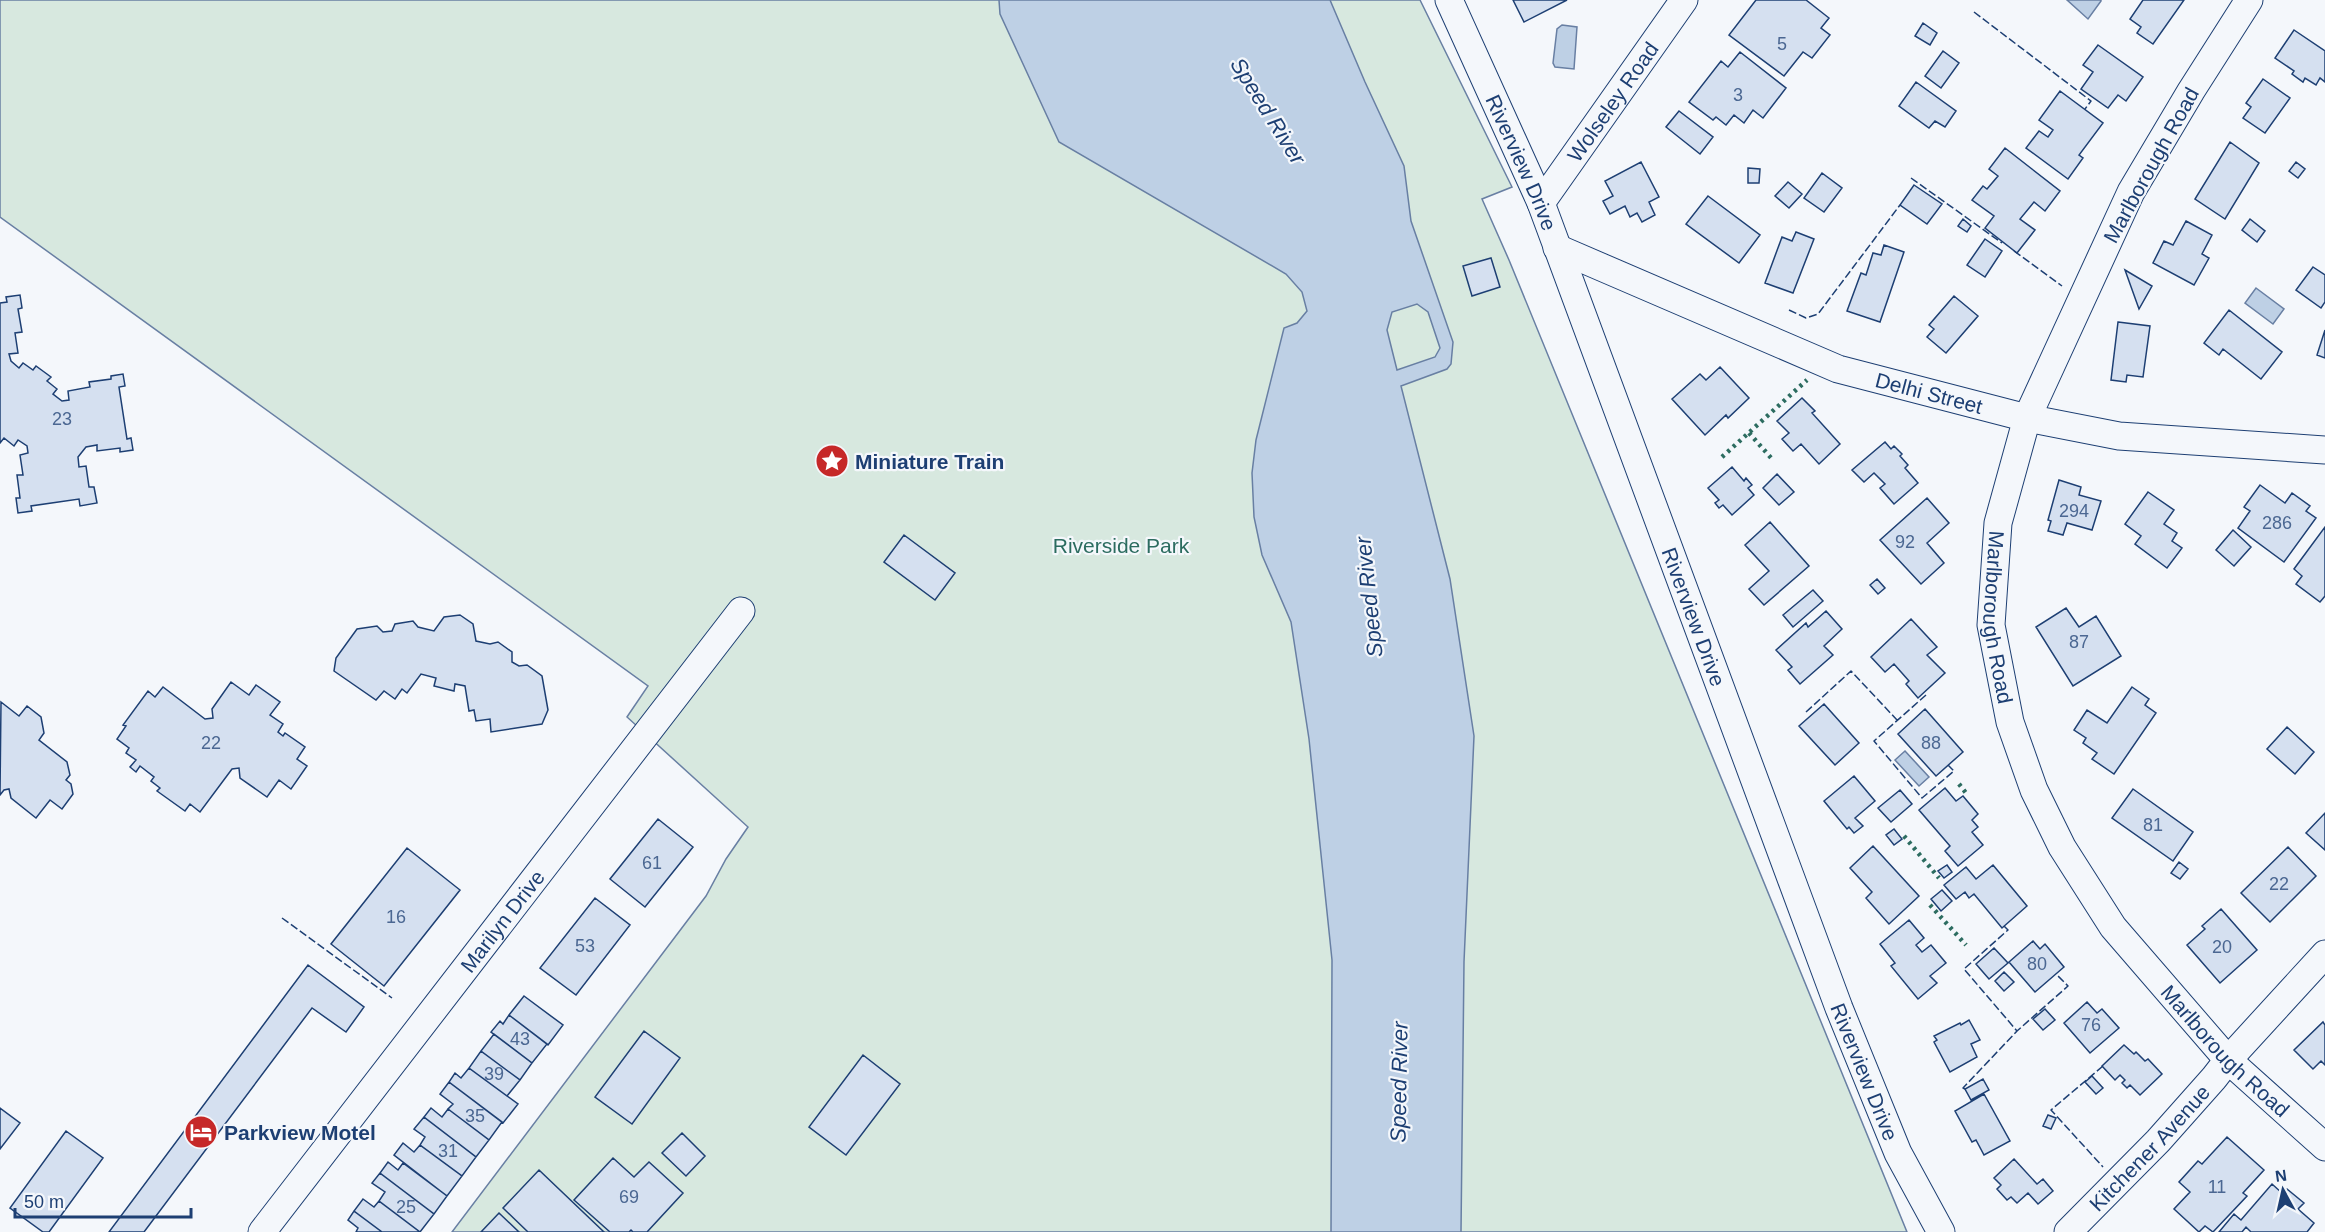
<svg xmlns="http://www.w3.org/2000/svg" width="2325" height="1232" font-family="Helvetica,sans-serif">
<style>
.green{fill:#d7e8df;stroke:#687fa3;stroke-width:1.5}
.water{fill:#bed0e5;stroke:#687fa3;stroke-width:1.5;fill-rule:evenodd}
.building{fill:#d5e0f0;stroke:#1d3f73;stroke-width:1.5}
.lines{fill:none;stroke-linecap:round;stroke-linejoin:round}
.minor-casing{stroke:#1d3f73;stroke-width:29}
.minor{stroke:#f4f7fb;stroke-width:27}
.hedge{stroke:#2c6c60;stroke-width:4.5;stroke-dasharray:3 4.5;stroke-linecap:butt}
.fence{stroke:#1d3f73;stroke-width:1.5;stroke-dasharray:8 3;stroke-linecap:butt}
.labels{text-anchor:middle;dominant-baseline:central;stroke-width:4.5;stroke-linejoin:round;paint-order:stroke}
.number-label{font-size:18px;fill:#4b6792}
.street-label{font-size:21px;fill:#1d3f73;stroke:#f4f7fb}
.poi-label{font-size:21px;font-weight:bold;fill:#1d3f73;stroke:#f4f7fb;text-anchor:start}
.park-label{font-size:21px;fill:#2c6c60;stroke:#f4f7fb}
.water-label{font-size:22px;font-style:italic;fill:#1d3f73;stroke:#f4f7fb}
</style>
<rect width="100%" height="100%" fill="#f4f7fb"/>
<path class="green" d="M0 0H1420L1512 187 1482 199 1509 260 1907 1232H452L706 896 726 859 748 827 627 717 648 686 0 217Z"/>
<path class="water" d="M999 0H1330L1365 82 1404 166 1411 221 1453 342 1451 364 1447 369 1401 386 1450 579 1474 736 1464 962 1461 1232H1331L1332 960 1309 739 1291 622 1262 555 1254 517 1252 473 1256 440 1284 328 1297 323 1307 311 1302 292 1286 274 1059 142 1000 14ZM1417 304 1428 312 1440 348 1435 357 1397 370 1387 330 1392 312Z
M2067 0H2101V1L2088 19Z
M1562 25 1577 27 1574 69 1555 67 1553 63 1557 29Z
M2256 288 2284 309 2273 324 2245 303Z
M1905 751 1929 777 1919 786 1895 760Z"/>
<path class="building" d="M1513 0H1567L1524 22Z
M1756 0H1806L1829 18 1821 28 1830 35 1812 58 1803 52 1784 76 1729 35Z
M2143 0H2184L2153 44 2137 33 2141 27 2130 19Z
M1923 23 1937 33 1930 45 1915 36Z
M2294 30 2325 51V82L2320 78 2316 85 2305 78 2303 82 2292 74 2294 71 2275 58Z
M2098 45 2143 77 2126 101 2118 95 2108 108 2081 89 2093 72 2083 65Z
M1943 51 1959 63 1941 88 1925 76Z
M1740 52 1786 88 1763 118 1753 110 1744 123 1734 115 1726 125 1716 117 1713 120 1689 102 1721 61 1728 67Z
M2263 79 2290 98 2265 133 2243 118 2251 107 2246 103Z
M1916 82 1956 111 1945 127 1935 121 1929 128 1899 106Z
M2060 91 2103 123 2079 155 2083 158 2068 179 2026 148 2039 131 2048 137 2053 130 2039 120Z
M1679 111 1713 137 1700 154 1666 127Z
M2230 142 2259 163 2225 219 2195 199Z
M2005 148 2060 191 2045 211 2034 202 2020 219 2035 230 2017 253 1985 228 1994 216 1972 200 1983 186 1987 189 1998 176 1989 169Z
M1641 162 1659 197 1649 202 1655 215 1642 222 1637 213 1630 217 1625 206 1610 214 1603 201 1613 196 1605 181Z
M2296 162 2305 169 2298 178 2289 171Z
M1748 168 1760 169 1759 183H1748Z
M1822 173 1842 188 1824 212 1804 198Z
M1788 182 1802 194 1789 208 1775 196Z
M1914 185 1942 204 1927 224 1900 205Z
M1708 196 1760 235 1739 263 1686 224Z
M1963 219 1971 226 1967 232 1958 226Z
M2250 219 2265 231 2257 242 2242 230Z
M2186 221 2212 235 2202 254 2209 258 2194 285 2153 263 2164 241 2173 245Z
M1796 232 1814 239 1793 293 1765 283 1782 237 1792 241Z
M1985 239 2002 251 1985 277 1967 265Z
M1884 245 1904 252 1880 322 1847 311 1861 273 1866 275 1873 253 1881 255Z
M1491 258 1500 287 1472 296 1463 266Z
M2313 267 2325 275V302L2321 308 2296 290Z
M2125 270 2152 286 2139 309Z
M20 295 22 308 18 309 22 332 15 333 18 353 9 354 11 361 19 368 23 363 33 370 36 366 51 377 47 381 57 389 53 394 62 401 69 400 68 391 90 387 89 382 111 379V376L123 374 125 386 119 387 127 439 131 438 133 450 120 452V448L97 451V445L86 447 78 457 79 467 86 466 89 487H94L97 503 80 506 79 499 31 506 32 511 18 513 16 498H20L17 475H23L20 455 28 453 27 446 18 440 14 446 4 438 0 443V303L7 302 6 297Z
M1954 296 1978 316 1946 353 1927 337 1934 329 1929 325Z
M2229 310 2282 352 2261 379 2223 349 2219 355 2204 343Z
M2118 322 2150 326 2143 377 2127 375 2126 382 2111 380Z
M2325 330V358L2317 355Z
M1720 367 1749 398 1728 418 1726 415 1705 435 1672 399 1700 374 1706 380Z
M1802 398 1815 411 1812 413 1840 444 1819 464 1801 444 1793 451 1782 439 1789 433 1777 421Z
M1885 442 1891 449 1894 446 1902 454 1900 456 1908 465 1905 468 1918 483 1894 504 1880 488 1885 484 1874 473 1864 482 1852 470Z
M1732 467 1744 481 1746 478 1752 485 1748 488 1754 495 1732 515 1723 505 1719 508 1715 503 1719 500 1708 488Z
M1777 474 1794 492 1779 505 1763 488Z
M2059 480 2081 487 2079 495 2101 501 2092 530 2067 523 2063 535 2048 531 2051 521 2048 520Z
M2260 485 2285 503 2292 493 2310 506 2306 511 2316 518 2284 562 2238 528 2250 511 2244 507Z
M2148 492 2174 510 2164 524 2177 533 2172 541 2182 548 2167 568 2135 544 2141 536 2125 524Z
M1927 498 1949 523 1927 543 1944 563 1921 584 1880 540Z
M1770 522 1809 566 1764 605 1749 589 1769 571 1745 545Z
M2325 527V596L2320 602 2296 584 2302 576 2294 569Z
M2233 530 2251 547 2234 566 2216 550Z
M904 535 955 573 935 600 884 562Z
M1877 579 1885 588 1878 594 1870 585Z
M1813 590 1823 601 1793 627 1783 615Z
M2066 608 2079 627 2096 616 2121 656 2073 686 2036 627Z
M1826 611 1842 629 1824 646 1833 655 1800 684 1788 670 1792 667 1776 650 1806 623 1808 627Z
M460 615 473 624 476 641 490 644 498 642 512 652V662L519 666 527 665 542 676 548 710 542 724 491 732 490 719 476 721 474 710 469 711 465 686 455 684 454 691 434 686 436 678 421 674 407 693 402 689 395 699 384 691 376 700 334 671 336 658 357 629 377 626 383 632 392 631 395 624 413 621 418 627 434 631 444 617Z
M1911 619 1937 647 1927 655 1945 673 1918 698 1906 684 1909 681 1894 664 1885 672 1871 657Z
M231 682 249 695 256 685 280 702 270 715 283 724 278 732 283 736 285 733 305 747 297 759 307 766 291 789 279 780 267 797 240 778 239 768 232 769 200 812 190 804 185 811 157 791 160 788 151 781 154 777 140 766 136 772 130 767 136 760 126 753 129 748 117 739 126 726 123 725 148 691 155 697 163 687 205 719 213 718 212 709Z
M2132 687 2149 699 2145 705 2156 713 2114 774 2092 759 2097 753 2083 743 2086 738 2074 730 2087 710 2107 723Z
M1 702 19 716 27 706 41 717 44 733 39 740 67 762 70 775 66 780 71 784 73 794 62 809 50 800 36 818 11 798 9 789 4 790 0 795Z
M1824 704 1859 743 1835 765 1799 726Z
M1925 709 1963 752 1936 776 1898 734Z
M2287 727 2314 752 2295 774 2267 749Z
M1854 776 1875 801 1855 818 1863 826 1854 833 1849 827 1847 829 1824 801Z
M1945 788 1956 801 1963 796 1978 814 1972 820 1978 827 1972 832 1983 845 1958 866 1945 851 1950 846 1919 810Z
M2133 789 2193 832 2173 861 2112 818Z
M1900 790 1912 804 1891 822 1878 808Z
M2325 813V850L2306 833Z
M658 819 693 847 645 907 610 879Z
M1894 829 1902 839 1894 845 1886 835Z
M1873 846 1919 896 1889 924 1866 898 1872 892 1850 868Z
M2288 847 2316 876 2270 922 2241 893Z
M407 848 460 890 384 986 331 944Z
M2179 862 2188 869 2180 879 2171 873Z
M1947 865 1952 872 1944 878 1938 871Z
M1993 865 2027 906 2002 928 1974 894 1969 898 1965 892 1956 899 1944 885 1966 867 1976 879Z
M1942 890 1952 901 1941 911 1931 899Z
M595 898 630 925 576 995 540 968Z
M2221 909 2257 950 2220 983 2187 945 2205 929 2202 926Z
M1909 920 1924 938 1916 945 1922 952 1931 945 1946 963 1930 976 1937 983 1918 999 1891 966 1895 963 1880 944Z
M2033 941 2040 949 2045 944 2064 967 2035 992 2009 962Z
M1994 948 2008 963 1989 979 1976 964Z
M308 965 364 1007 346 1032 312 1008 144 1232H109Z
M2004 972 2014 982 2004 991 1995 981Z
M524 996 563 1025 548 1045 509 1015Z
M2087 1002 2097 1013 2102 1009 2119 1028 2090 1053 2064 1023Z
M2045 1009 2055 1020 2043 1030 2033 1019Z
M509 1015 547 1044 532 1063 491 1032 500 1021 503 1024Z
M1969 1020 1980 1040 1971 1044 1977 1057 1950 1072 1934 1042 1937 1040 1934 1036 1960 1023 1961 1025Z
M2323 1022 2325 1025V1065L2321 1061 2313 1069 2294 1050Z
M644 1031 680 1058 632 1124 595 1097Z
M494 1034 532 1063 520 1080 481 1051Z
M2124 1045 2134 1054 2136 1052 2145 1061 2148 1059 2162 1074 2140 1095 2130 1085 2127 1088 2122 1083 2125 1080 2120 1075 2115 1080 2102 1066Z
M481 1051 520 1080 507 1096 469 1068Z
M863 1055 900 1084 846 1155 809 1127Z
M469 1068 518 1104 503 1123 449 1082 455 1073 461 1078Z
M2092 1076 2103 1088 2096 1094 2085 1082Z
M1983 1079 1989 1090 1971 1100 1965 1089Z
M449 1082 502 1122 489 1140 448 1109 453 1104 440 1094Z
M1984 1094 2010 1141 1984 1155 1976 1140 1972 1142 1955 1111Z
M0 1108 20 1123 0 1149Z
M431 1108 442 1117 448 1109 489 1140 476 1157 424 1117Z
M2048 1115 2056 1118 2051 1129 2043 1126Z
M424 1117 476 1157 462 1176 420 1145 425 1137 414 1129Z
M66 1131 103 1158 49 1232H43L10 1208Z
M682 1133 705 1156 686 1176 662 1153Z
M2227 1137 2264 1170 2243 1193 2247 1196 2213 1232 2205 1226 2199 1232 2174 1209 2190 1192 2179 1182 2198 1161 2202 1164Z
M403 1143 414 1152 420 1145 462 1176 447 1196 394 1155Z
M613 1158 634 1177 649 1162 683 1193 647 1232H633L631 1230 629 1232H610L574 1200Z
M2014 1159 2037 1184 2043 1179 2053 1191 2038 1204 2028 1193 2017 1203 2011 1197 2007 1200 1997 1189 2001 1185 1994 1178Z
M388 1162 398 1170 403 1163 447 1196 434 1214 380 1173Z
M539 1170 604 1232H528L503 1208Z
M380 1173 434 1214 420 1232 379 1201 385 1192 372 1183Z
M2272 1184 2283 1194 2287 1189 2304 1203 2298 1209 2314 1223 2307 1232H2251L2246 1227 2242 1232H2219L2234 1214 2241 1220Z
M363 1199 374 1207 379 1201 420 1232H382L354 1211Z
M354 1211 382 1232H356L358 1228 348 1220Z
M499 1213 519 1232H481Z"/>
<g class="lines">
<g class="minor-casing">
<g id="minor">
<path id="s1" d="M1449 0 1541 203 1839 1008 1898 1153 1941 1232"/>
<path id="s2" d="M2249 0 2191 91 2131 192 2027 418 1998 523 1991 625 2010 722 2034 790 2062 847 2113 927 2228 1060 2325 1147"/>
<path id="s3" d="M1541 203 1684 0"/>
<path id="s4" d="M1557 248 1838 369 2027 418 2119 436 2325 450"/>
<path id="s5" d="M262 1232 741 611"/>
<path id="s6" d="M2068 1232 2158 1141 2214 1078 2228 1060 2325 954"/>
</g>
</g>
<use href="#minor" class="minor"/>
<path class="hedge" d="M1749 433 1773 460
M1722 457 1807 380
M1959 784 1966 793
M1904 836 1939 878
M1930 905 1966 945"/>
<path class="fence" d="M1974 12 2091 101 2085 109
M1911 178 2002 243
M2014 251 2062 286
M1789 310 1806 318 1818 314 1900 205
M1926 695 1874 741 1922 798 1954 771 1948 765
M1806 712 1851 671 1897 720
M282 918 392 998
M2004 926 2008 930 1964 969 2017 1031 2068 986 2056 974
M2103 1066 2051 1110 2103 1167
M1965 1089 1963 1088 2017 1031"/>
</g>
<defs>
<g id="sight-disc" transform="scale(1.725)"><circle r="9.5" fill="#c62828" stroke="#f4f7fb"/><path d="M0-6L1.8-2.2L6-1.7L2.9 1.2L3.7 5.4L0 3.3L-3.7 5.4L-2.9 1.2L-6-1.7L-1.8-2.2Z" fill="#fff"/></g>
<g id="hotel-disc" transform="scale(1.725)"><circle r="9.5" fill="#c62828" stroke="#f4f7fb"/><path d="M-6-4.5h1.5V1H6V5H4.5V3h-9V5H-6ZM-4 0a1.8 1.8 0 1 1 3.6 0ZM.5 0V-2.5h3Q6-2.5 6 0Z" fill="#fff"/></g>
</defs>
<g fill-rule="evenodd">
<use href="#sight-disc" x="832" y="461"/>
<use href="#hotel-disc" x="201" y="1132"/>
</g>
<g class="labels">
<g class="number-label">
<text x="1782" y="44">5</text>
<text x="1738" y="95">3</text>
<text x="62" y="419">23</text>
<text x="2074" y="511">294</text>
<text x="2277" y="523">286</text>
<text x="1905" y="542">92</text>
<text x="2079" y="642">87</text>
<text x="211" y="743">22</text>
<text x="1931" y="743">88</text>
<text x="2153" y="825">81</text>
<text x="652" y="863">61</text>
<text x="2279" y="884">22</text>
<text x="396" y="917">16</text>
<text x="585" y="946">53</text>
<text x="2222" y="947">20</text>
<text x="2037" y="964">80</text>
<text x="2091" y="1025">76</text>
<text x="520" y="1039">43</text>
<text x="494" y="1074">39</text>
<text x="475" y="1116">35</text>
<text x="448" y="1151">31</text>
<text x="2217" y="1187">11</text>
<text x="629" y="1197">69</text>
<text x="406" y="1207">25</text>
</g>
<g class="street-label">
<text stroke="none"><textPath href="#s3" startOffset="124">Wolseley Road</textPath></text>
<text stroke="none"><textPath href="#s1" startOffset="178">Riverview Drive</textPath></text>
<text transform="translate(2151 165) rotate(-61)">Marlborough Road</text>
<text stroke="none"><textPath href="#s4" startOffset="400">Delhi Street</textPath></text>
<text stroke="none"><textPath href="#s1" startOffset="664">Riverview Drive</textPath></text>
<text stroke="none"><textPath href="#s2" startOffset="678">Marlborough Road</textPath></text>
<text stroke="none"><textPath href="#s5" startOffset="393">Marilyn Drive</textPath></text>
<text stroke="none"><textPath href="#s2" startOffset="1182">Marlborough Road</textPath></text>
<text stroke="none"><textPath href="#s1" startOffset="1150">Riverview Drive</textPath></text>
<text stroke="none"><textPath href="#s6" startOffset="117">Kitchener Avenue</textPath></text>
</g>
<g class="poi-label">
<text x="855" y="461">Miniature Train</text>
<text x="224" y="1132">Parkview Motel</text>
</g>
<g class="park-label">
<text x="1121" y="545">Riverside Park</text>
</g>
<g class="water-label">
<text transform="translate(1268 111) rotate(58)">Speed River</text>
<text transform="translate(1369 597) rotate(-96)">Speed River</text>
<text transform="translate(1399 1082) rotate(-89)">Speed River</text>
</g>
</g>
<g transform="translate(2283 1190) rotate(352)" stroke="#f4f7fb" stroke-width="4.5" paint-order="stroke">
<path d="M0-4.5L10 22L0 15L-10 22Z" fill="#1d3f73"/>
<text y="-9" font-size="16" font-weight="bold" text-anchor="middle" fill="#1d3f73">N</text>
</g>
<path d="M15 1208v9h176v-9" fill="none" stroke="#1d3f73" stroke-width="3"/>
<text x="24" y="1208" font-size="18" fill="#1d3f73" stroke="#f4f7fb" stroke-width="4.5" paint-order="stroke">50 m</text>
</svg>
